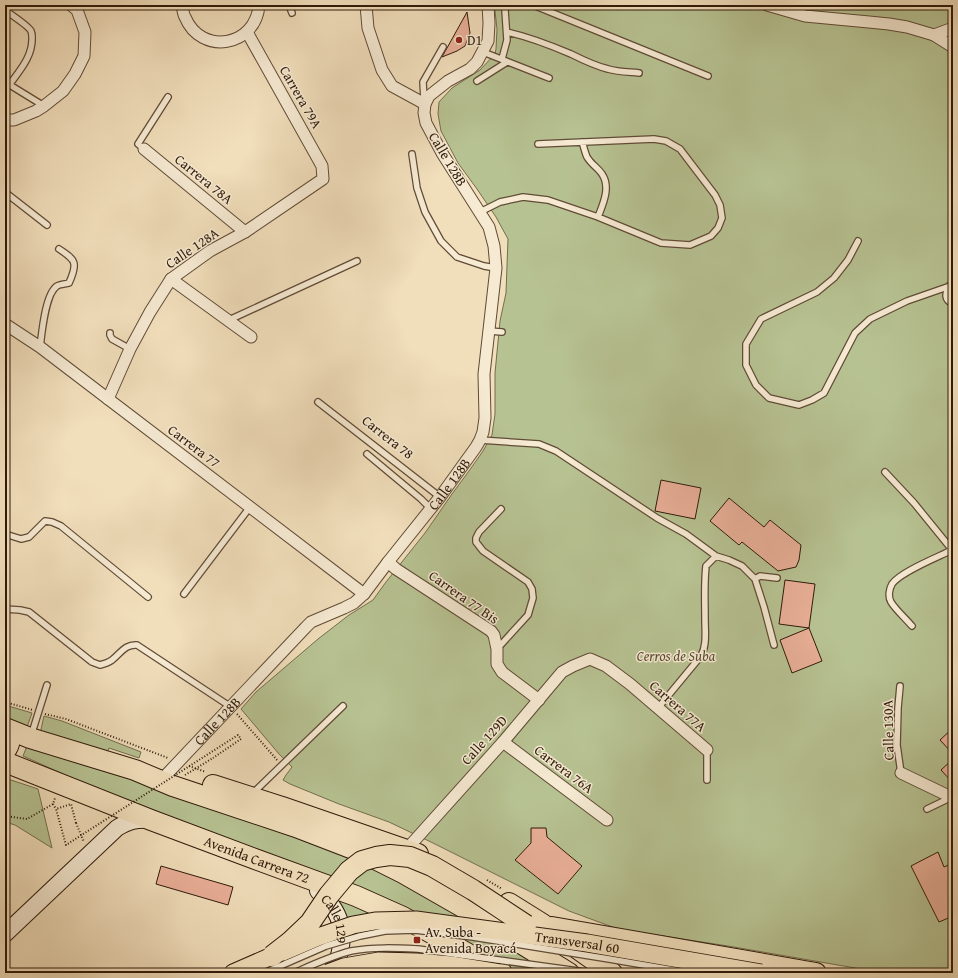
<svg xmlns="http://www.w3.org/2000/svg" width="958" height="978" font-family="'Gentium Book Plus',serif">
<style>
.green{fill:#b7c292;stroke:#736e4e}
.building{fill:#e9af98;stroke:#2f1a09}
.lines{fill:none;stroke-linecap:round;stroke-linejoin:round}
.lane-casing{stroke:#604b36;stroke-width:8}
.street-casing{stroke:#604b36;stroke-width:13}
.secondary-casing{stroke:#2f1a09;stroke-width:18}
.primary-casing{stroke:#2f1a09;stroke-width:19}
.highway-casing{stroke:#2f1a09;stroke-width:22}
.path{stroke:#2f1a09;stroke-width:2;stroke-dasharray:1 2;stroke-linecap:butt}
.lane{stroke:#f6ead3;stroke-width:5.5}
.street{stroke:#f6ead3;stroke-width:11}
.secondary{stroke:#f6ead3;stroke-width:16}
.primary{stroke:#f1debb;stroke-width:17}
.highway{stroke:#f1debb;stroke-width:20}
.lane-bridge-casing{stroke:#604b36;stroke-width:8;stroke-linecap:butt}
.primary-bridge-casing{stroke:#2f1a09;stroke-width:19;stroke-linecap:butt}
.highway-bridge-casing{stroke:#2f1a09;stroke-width:22;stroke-linecap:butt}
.path-bridge{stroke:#2f1a09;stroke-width:2;stroke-dasharray:1 2;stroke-linecap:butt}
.lane-bridge{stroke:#f6ead3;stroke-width:5.5}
.primary-bridge{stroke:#f1debb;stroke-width:17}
.highway-bridge{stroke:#f1debb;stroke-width:20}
.poi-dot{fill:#8f2418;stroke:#f6ead3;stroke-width:1.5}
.labels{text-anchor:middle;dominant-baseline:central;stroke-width:3;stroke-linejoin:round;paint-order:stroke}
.poi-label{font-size:14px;fill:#2f1a09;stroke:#f6ead3;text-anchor:start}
.street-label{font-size:14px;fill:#2f1a09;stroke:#f6ead3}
.park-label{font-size:14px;font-style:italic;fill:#584c32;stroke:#f6ead3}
</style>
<rect width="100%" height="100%" fill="#f1debb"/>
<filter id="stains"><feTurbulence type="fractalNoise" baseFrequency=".005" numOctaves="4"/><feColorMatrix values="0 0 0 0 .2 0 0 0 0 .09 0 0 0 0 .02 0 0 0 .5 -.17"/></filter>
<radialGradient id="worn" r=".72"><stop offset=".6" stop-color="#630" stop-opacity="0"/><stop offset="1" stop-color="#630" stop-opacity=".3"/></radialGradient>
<path class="green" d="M496 5H953V973H884L728 946 618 929 569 911 433 843 389 822 339 804 290 784 283 780 286 775 292 767 279 754 241 709 256 692 318 639 349 615 373 600 386 582 425 533 452 494 469 471 483 451 492 435 495 414V373L500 321 506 293 508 239 496 217 477 189 458 163 441 131 438 114 439 102 452 88 480 70 495 54 496 49 497 29 495 11Z
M5 705 32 713 26 730 5 723Z
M44 716 62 721 141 752 139 758 109 748 106 756 40 734Z
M27 746 80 764 196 799 388 873 556 973H515L407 909 206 833 101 791 23 756Z
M5 778 38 789 52 848 15 825 5 822Z
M333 897 379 914 347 919Z"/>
<path class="building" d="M467 12 470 33 465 46 457 51 442 57Z
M661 480 701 488 695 519 655 511Z
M729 498 764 527 770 520 801 545 799 560 796 567 778 571 742 542 739 545 710 521Z
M785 580 815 584 809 628 779 624Z
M809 628 822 661 792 673 780 640Z
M953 728V754L940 740Z
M953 759V783L941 770Z
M531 828H546L547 837 582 866 558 894 515 860 531 843Z
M938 852 944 867 953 863V916L939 922 911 866Z
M161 866 233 887 228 905 156 884Z"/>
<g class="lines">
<g class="lane-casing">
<path id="lane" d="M289 5 292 13
M533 5 708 76
M5 10C10 14 29 26 31 31 32 33 32 35 32 37 33 56 20 70 10 84
M507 32C529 37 550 45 571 54 583 60 595 66 608 69 618 72 629 72 639 73
M483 52 549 78
M502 59 507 40 505 10 507 5
M477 81 507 62
M5 82 44 106
M424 100 423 82 443 47
M582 142C584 147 585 153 587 157 591 164 598 168 602 174 611 187 603 204 598 217
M144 149 138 144 168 97
M5 153H6
M412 154 417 188 425 212 441 241 457 257 484 266 496 268
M5 193H6L47 225
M480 212 500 202 523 197 548 200 598 217 661 243 690 245 711 236 718 228 722 218 720 205 715 195 680 149 666 141 654 139 538 144
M858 241 848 260 834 278 817 292 761 319 746 344V365L756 385 769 398 799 405 812 400 824 393 855 333 870 319 907 301 953 285
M949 286C945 294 944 300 953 304
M229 320 357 261
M489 331 502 332
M110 333V335L112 339 130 349
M40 347C42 333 45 294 57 286 60 284 66 284 69 283 78 263 76 260 59 249
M318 402 440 497
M480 440 539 444 556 451 657 518 686 534 716 556
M367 454 421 499 430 508
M885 472 914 503 953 551
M5 534 21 539 29 537 45 521 52 522 61 526 148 597
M755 579 760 576 777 578
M184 594 250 507
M5 609 20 610 29 612 92 662 100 665C104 664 108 663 112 660 121 653 125 644 137 645L231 707
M912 626C906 619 895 609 891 602 888 597 889 589 892 584 900 572 938 557 952 550
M497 649 528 615 533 598 532 589 528 582 483 551 476 542V538L479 532 501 509
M900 686 898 708 897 745 901 773
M658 708 701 656C707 645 705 632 705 619 705 601 704 584 706 566L716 556 729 560 742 566 755 579 764 607 774 645
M31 736 47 685
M707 750V780
M253 793 343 706
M927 809 952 797"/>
</g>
<g class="street-casing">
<g id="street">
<path d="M182 5C183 9 183 14 185 17 201 56 256 47 259 5"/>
<path d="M366 5 368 28 382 70 392 86 425 104"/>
<path d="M767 5 805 16 869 22 889 24 907 27 934 35 953 47"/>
<path d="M934 35 953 28"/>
<path d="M5 120H14L36 111 44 106 63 91 75 74 84 56 85 32 77 10 71 5"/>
<path d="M144 149 245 232"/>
<path d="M171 279 251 337"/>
<path d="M5 324 40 347 364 594"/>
<path d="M108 399 130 349 150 312 171 279 210 251 245 232 323 179 322 166 247 32"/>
<path d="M388 562 396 569 491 631 494 635 497 649V664L502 672 539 700"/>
<path d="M503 742 607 820"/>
<path d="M901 773 953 798"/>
<path id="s1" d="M167 774 306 627 311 622 344 608 354 603 364 594 388 562 440 497 476 447 480 440 483 432 485 418 484 374 496 268 494 246 489 227 442 153 426 123 424 113 425 104 429 96 448 81 470 69 477 62 488 41 489 23 488 5"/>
<path d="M406 850 503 742 562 672 573 666 590 659 606 666 630 684 707 750"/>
</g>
</g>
<g class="secondary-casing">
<g id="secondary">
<path id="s2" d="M318 891C322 895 326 898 329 902 348 925 343 948 333 973"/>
<path d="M5 934 117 828C128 821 136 819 150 820"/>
</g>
</g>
<g class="primary-casing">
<path id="primary" d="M233 973 272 956"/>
</g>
<g class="highway-casing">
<g id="highway">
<path d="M5 728 30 738 135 770 173 786 296 827 361 852 403 873 459 905 569 973"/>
<path d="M5 729C11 736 11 744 5 751"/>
<path id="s3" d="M5 762 151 820 255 859 356 896 403 917 502 973"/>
<path d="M213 785 282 807 418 854"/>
<path d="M509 903 541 923 612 973"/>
<path d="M552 927 816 973"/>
</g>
</g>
<path class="path" d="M5 702 33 710
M45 714 66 719 168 758
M237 714 277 760
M189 766 206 772
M185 775 213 758
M53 804 56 809
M5 816 27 819 53 804 55 798
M76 823 84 842
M487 880 502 889"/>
<use href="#lane" class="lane"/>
<use href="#street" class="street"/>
<use href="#secondary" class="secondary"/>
<use href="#primary" class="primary"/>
<use href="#highway" class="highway"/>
<g class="lane-bridge-casing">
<path id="lane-bridge" d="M264 973 326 946 360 936 385 931 415 930 473 937 609 959 691 973
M294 973C312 965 331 956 351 951 373 947 396 948 418 949L593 973"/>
</g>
<g class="primary-bridge-casing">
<g id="primary-bridge">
<path id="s4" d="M283 952 318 937 353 925 375 921 416 920 587 943 761 973"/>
<path d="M328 973 344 967 379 961 417 962 451 965 500 973"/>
</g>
</g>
<g class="highway-bridge-casing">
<path id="highway-bridge" d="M272 956 290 942 310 923 329 895 349 871 362 861 376 857 390 855 410 857 432 866 473 890 526 925"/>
</g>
<path class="path-bridge" d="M76 823 71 804 56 809 66 845 238 735 241 739 213 758"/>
<use href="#lane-bridge" class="lane-bridge"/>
<use href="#primary-bridge" class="primary-bridge"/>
<use href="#highway-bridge" class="highway-bridge"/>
</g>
<g class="poi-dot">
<circle cx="459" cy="40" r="4"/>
<rect x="413" y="936" width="8" height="8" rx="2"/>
</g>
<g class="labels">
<g class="poi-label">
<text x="467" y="40">D1</text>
<text x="425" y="932">Av. Suba -<tspan x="425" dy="16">Avenida Boyacá</tspan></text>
</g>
<g class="street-label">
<text transform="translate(301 97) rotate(60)">Carrera 79A</text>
<text transform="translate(448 159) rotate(59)">Calle 128B</text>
<text transform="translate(204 179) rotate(39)">Carrera 78A</text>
<text transform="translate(192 248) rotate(-34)">Calle 128A</text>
<text transform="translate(388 437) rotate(38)">Carrera 78</text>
<text transform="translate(194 446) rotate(37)">Carrera 77</text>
<text stroke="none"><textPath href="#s1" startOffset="409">Calle 128B</textPath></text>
<text transform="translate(464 597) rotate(35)">Carrera 77 Bis</text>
<text transform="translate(678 706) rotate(41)">Carrera 77A</text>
<text stroke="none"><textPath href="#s1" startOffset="73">Calle 128B</textPath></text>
<text transform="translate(888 730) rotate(-91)">Calle 130A</text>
<text transform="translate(484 740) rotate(-48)">Calle 129D</text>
<text transform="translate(564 769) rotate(37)">Carrera 76A</text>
<text stroke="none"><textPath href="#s3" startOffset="270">Avenida Carrera 72</textPath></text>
<text stroke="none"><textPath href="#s2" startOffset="34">Calle 129</textPath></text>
<text stroke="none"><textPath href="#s4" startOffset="301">Transversal 60</textPath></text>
</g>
<g class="park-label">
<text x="676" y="656">Cerros de Suba</text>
</g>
</g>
<rect width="958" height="978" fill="none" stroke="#f1debb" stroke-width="20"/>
<rect x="6" y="6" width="946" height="966" fill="none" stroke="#2f1a09" stroke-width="2"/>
<rect x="10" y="10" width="938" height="958" fill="none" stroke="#2f1a09"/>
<rect width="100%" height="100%" filter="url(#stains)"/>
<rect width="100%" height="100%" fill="url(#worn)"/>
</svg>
